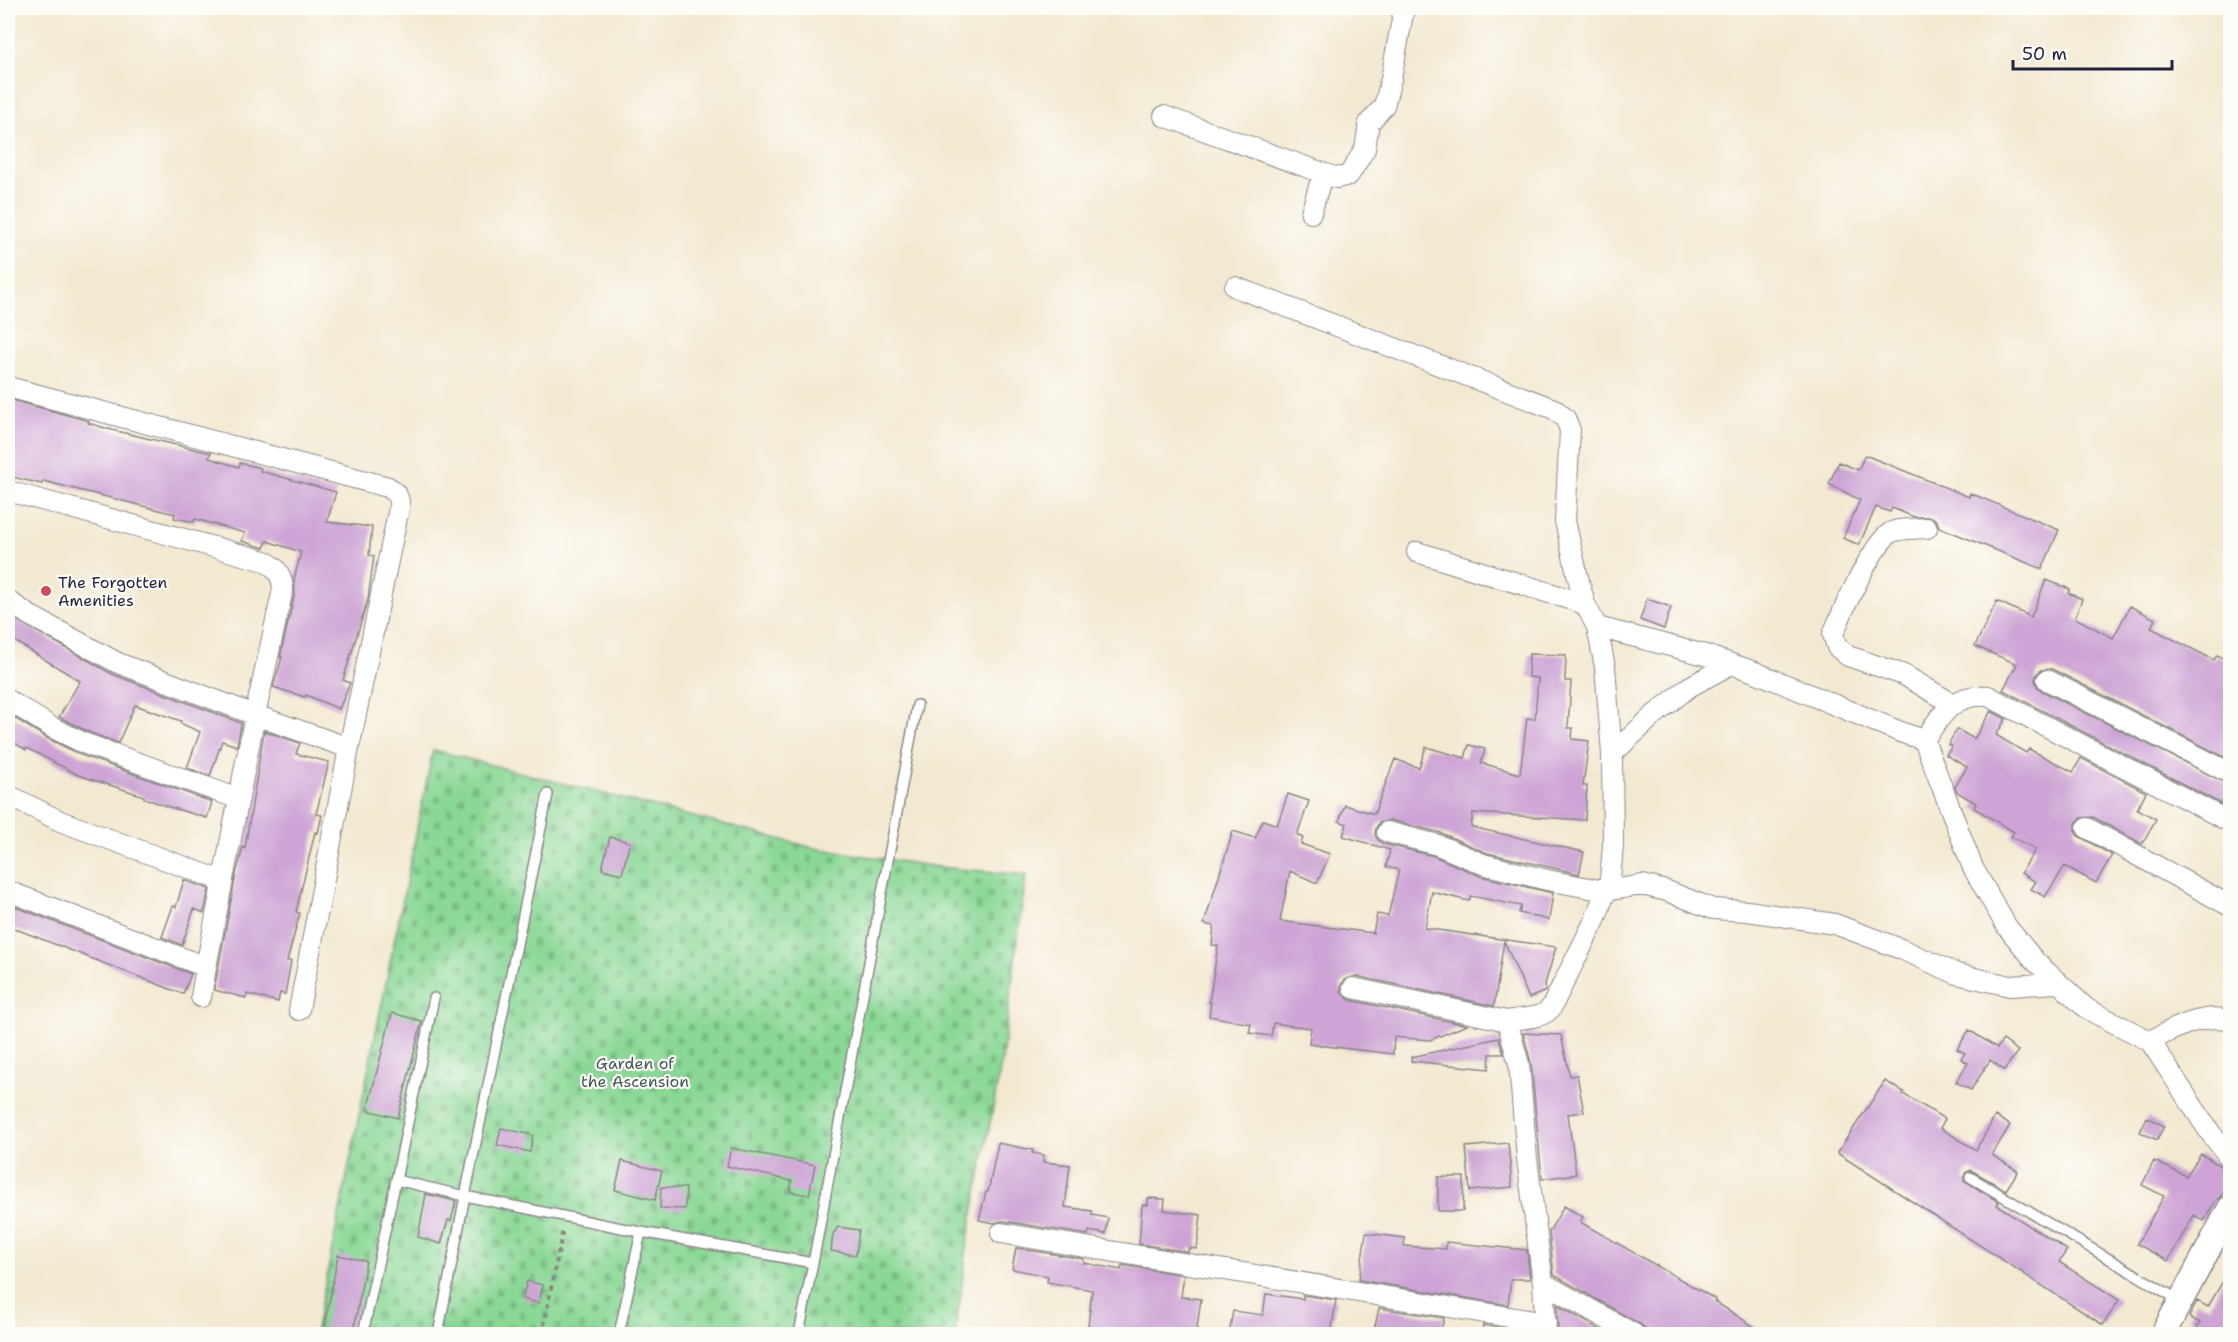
<svg xmlns="http://www.w3.org/2000/svg" width="2238" height="1342" font-family="'Shantell Sans',sans-serif">
<style>
.cemetery{fill:url(#cemetery-stones);stroke:#567d68;stroke-width:1.5}
.building{fill:#cda4d5}
.lines{fill:none;stroke-linecap:round;stroke-linejoin:round}
.service-casing{stroke:#8a8686;stroke-width:12}
.minor-casing{stroke:#8a8686;stroke-width:22}
.tertiary-casing{stroke:#8a8686;stroke-width:27}
.path{stroke:#8a8686;stroke-width:4;stroke-dasharray:4.5 4.5;stroke-linecap:butt}
.service{stroke:#fff;stroke-width:9}
.minor{stroke:#fff;stroke-width:20}
.tertiary{stroke:#fff;stroke-width:24}
.poi-dot{fill:#d1495b;stroke:#fdfcf7;stroke-width:2}
.labels{text-anchor:middle;dominant-baseline:central;stroke-width:4.5;stroke-linejoin:round;paint-order:stroke}
.poi-label{font-size:16px;fill:#22223b;stroke:#fdfcf7;text-anchor:start}
.park-label{font-size:16px;fill:#415956;stroke:#fdfcf7}
</style>
<defs>
<pattern id="cemetery-stones" width="16" height="16" patternUnits="userSpaceOnUse" patternTransform="scale(1.5)"><rect width="16" height="16" fill="#8ad896"/><path d="M2 7V4a2 2 0 0 1 4 0v3zM10 15v-3a2 2 0 0 1 4 0v3z" fill="#77b982"/></pattern>
</defs>
<rect width="100%" height="100%" fill="#fdfcf7"/>
<filter id="ink" filterUnits="userSpaceOnUse"><feTurbulence type="fractalNoise" baseFrequency=".0167" numOctaves="2"/><feDisplacementMap in="SourceGraphic" scale="12" xChannelSelector="R" yChannelSelector="G"/><feConvolveMatrix kernelMatrix="1 2 1 2 8 2 1 2 1" color-interpolation-filters="sRGB"/></filter>
<filter id="wash" filterUnits="userSpaceOnUse"><feTurbulence type="fractalNoise" baseFrequency=".008" numOctaves="4" result="noise"/><feDisplacementMap in="SourceGraphic" scale="24" xChannelSelector="R" yChannelSelector="G"/><feGaussianBlur stdDeviation="1.35" result="paint"/><feColorMatrix in="noise" values="0 0 0 0 0 0 0 0 0 0 0 0 0 0 0 0 0 1.4 0 .05"/><feComposite in="paint" operator="in"/></filter>
<g filter="url(#wash)">
<rect width="100%" height="100%" fill="#f3e9d1"/>
<path class="cemetery" d="M433 750 814 848 937 867 1026 875 1001 1065 968 1239 955 1334H315Z"/>
<g id="blocks">
<path class="building" d="M8 399 89 421 88 423 112 430 211 453 209 458 239 467 240 463 261 468 260 471 336 492 327 522 372 527 369 555 374 556 368 599 343 680 350 683 339 709 306 695 305 697 273 687 282 657H280L295 592 294 579 301 552 267 541 264 548 242 541 245 533 195 519 194 522 174 518 175 514 43 481 42 484 8 476Z
M1865 455 1969 497 1970 493 2059 530 2042 569 1939 527 1937 521 1932 517H1914L1892 508 1890 512 1876 507 1859 545 1843 538 1860 500 1829 484 1839 462 1858 470Z
M2046 580 2070 589 2068 593 2082 599 2075 618 2113 638 2130 606 2155 619 2151 628 2214 660 2217 655 2230 662V760L2052 669 2041 670 2037 674 2035 680 2037 686 2042 691 2230 785 2221 804 2003 690 2017 664 1975 646 1997 601 2031 617Z
M1647 599 1671 607 1664 629 1640 620Z
M8 615 112 674 241 723 237 746 222 741 210 776 187 768 200 732 180 723 181 721 135 705 118 743 91 733 59 717 80 681 8 637Z
M1529 654 1566 655 1565 681H1571L1568 728H1573L1572 739 1589 741 1583 786H1587L1585 820 1473 813 1471 827 1584 852 1579 874 1487 853 1441 833 1390 820 1379 823 1376 828 1375 835 1378 840 1384 844 1434 856 1480 876 1553 893 1549 920 1519 913 1521 906 1471 896 1469 901 1432 892 1425 928 1556 947 1545 984 1546 991 1529 998 1504 941 1494 1006 1356 976 1345 980 1341 985V991L1345 996 1350 1000 1467 1025 1430 1040 1394 1037 1393 1054 1309 1044 1311 1028 1273 1023 1271 1036 1249 1033 1251 1024 1209 1016 1211 1002H1209L1218 946 1212 945 1214 926 1204 924 1233 831 1255 838 1263 820 1277 825 1288 794 1309 801 1297 835 1303 838 1301 844 1330 854 1317 883 1290 871 1280 921 1373 933 1377 914 1388 916 1399 870 1386 867 1390 850 1343 836 1347 824 1339 821 1345 805 1374 814 1395 759 1419 768 1426 747 1465 758 1469 745 1485 749 1481 763 1520 774 1527 718 1535 719 1538 678 1528 677Z
M1991 711 2006 719 1996 735 2026 753 2029 749 2073 772 2081 758 2146 792 2137 809 2156 819 2142 844 2093 817 2081 818 2076 823 2075 829 2077 835 2112 855 2096 883 2065 866 2045 897 2031 889 2036 882 2021 873 2036 849 2011 837 2014 832 1974 808 1976 803 1957 792 1955 787 1967 767 1946 755 1952 746 1948 745 1957 729 1974 739Z
M8 714 47 738 81 755 212 802 207 818 166 806 144 798V796L78 775 27 748 26 750 8 739Z
M264 731 300 743 296 754 329 762 316 814 322 815 318 833 315 832 296 912 300 913 287 961H291L285 994 280 993 278 1002 247 994 246 998 214 990 236 874 243 847 245 848Z
M610 837 630 842 622 874 602 869Z
M184 880 209 889 204 913 194 909 182 945 162 937 173 906 176 907Z
M8 904 191 974 183 994 8 926Z
M392 1013 422 1021 398 1118 367 1110Z
M1969 1030 1997 1048 2003 1040 2018 1051 2004 1070 1990 1060 1971 1090 1956 1082 1968 1063 1961 1059 1965 1053 1957 1049Z
M1523 1033 1561 1035 1570 1076 1577 1075 1584 1112 1568 1114 1576 1174 1542 1179 1531 1063Z
M1499 1038 1504 1054H1490L1489 1069 1411 1061V1057Z
M1885 1081 1904 1092 1903 1094 1945 1119 1940 1128 1976 1150 1995 1116 2010 1125 1992 1155 2018 1171 2006 1190 1971 1170 1965 1173 1964 1180 1999 1202 1997 1205 2067 1250 2059 1262 2119 1300 2103 1325 1837 1153Z
M2147 1117 2164 1126 2157 1140 2140 1132Z
M501 1128 533 1135 530 1152 497 1145Z
M998 1143 1033 1150 1032 1153 1044 1155 1043 1162 1070 1165 1065 1207 1092 1211V1215L1108 1218 1106 1234 1089 1231 1088 1235 1003 1221 994 1223 979 1220 986 1192H988Z
M1508 1143 1512 1187 1470 1191 1466 1147Z
M731 1148 815 1165 809 1195 790 1192 792 1181 727 1166Z
M2201 1154 2230 1172V1183L2221 1197 2216 1200 2204 1221 2194 1215 2168 1261 2137 1244 2164 1196 2142 1185 2154 1161 2186 1176Z
M622 1161 662 1171 655 1200 615 1190Z
M1438 1177H1464L1463 1211H1438Z
M661 1187 686 1188 685 1209 660 1208Z
M426 1194 456 1201 451 1221 448 1220 441 1244 418 1237Z
M1148 1198 1165 1199 1164 1210 1201 1215 1197 1249 1189 1248 1188 1252 1139 1244 1142 1205H1148Z
M1564 1206 1583 1217 1580 1222 1715 1299 1714 1301 1767 1335H1646L1645 1328 1640 1324 1554 1275 1549 1232Z
M838 1227 859 1230 856 1255 831 1251 833 1234Z
M1366 1233 1405 1238 1404 1246 1446 1249V1242L1527 1250 1530 1279H1511L1508 1305 1359 1280Z
M1016 1248 1084 1259V1263L1121 1270 1122 1265 1184 1275 1181 1297 1201 1299 1196 1335H1087L1092 1290 1047 1282 1048 1276 1012 1269Z
M338 1255 366 1261 353 1335H323Z
M2230 1269V1335H2193L2200 1323 2189 1317 2197 1301 2208 1307Z
M527 1281 543 1285 539 1303 522 1299Z
M1266 1294 1303 1299V1295L1336 1300 1331 1335H1229L1233 1311 1263 1315Z
M1557 1305 1610 1335H1558Z
M1379 1308 1444 1318 1440 1335H1373Z
M1483 1325 1506 1329V1335H1482Z"/>
</g>
</g>
<g filter="url(#ink)">
<use href="#blocks" fill-opacity="0" stroke="#8a8686" stroke-width="1.5"/>
<g class="lines">
<g class="service-casing">
<path id="service" d="M1970 1177 2179 1300
M396 1180 434 998
M813 1263 917 705
M363 1334 396 1180 465 1196 548 794
M438 1334 465 1196 641 1232 813 1263 799 1334
M619 1334 641 1232"/>
</g>
<g class="minor-casing">
<path id="minor" d="M1164 116 1337 178 1349 175 1365 149 1369 123 1384 106 1391 79 1404 8
M1311 213 1323 173
M1235 287 1554 409 1565 418 1570 430 1565 521 1580 586 1585 604 1597 627 1605 667 1612 754 1613 846 1610 879 1595 920 1551 1008C1541 1020 1522 1017 1507 1021
M8 387 388 487C397 493 400 498 399 508L349 748 255 715 283 589C282 575 277 568 265 561L8 491
M1927 528C1916 529 1899 528 1890 533 1872 545 1842 612 1833 634L1837 647 1848 656 1904 675 1953 704
M1417 552 1585 604
M8 601 29 615 118 663 255 715 206 967 8 891
M1597 627 1705 655 1755 672 1903 733 1924 740 1973 868 2007 927 2035 961 2087 1009 2150 1041C2175 1028 2202 1013 2230 1020
M2047 680 2230 773
M8 700 53 728 86 744 239 799
M1924 740C1942 714 1954 693 1988 696L2230 822
M1612 754 1653 716 1689 687 1731 664
M8 795 60 821 223 881
M2087 828 2230 906
M1387 832 1438 845 1483 864 1547 880 1605 891 1642 885 1667 891 1713 909 1747 911 1835 924 1901 949 1957 974 2010 986 2058 983
M1353 988 1507 1021 1519 1064 1527 1159 1543 1283 1634 1334
M201 997 206 967
M299 1010 349 748
M2150 1041 2209 1131 2230 1158
M1001 1233 1546 1323
M1543 1283 1546 1334"/>
</g>
<g class="tertiary-casing">
<path id="tertiary" d="M2163 1334 2230 1208"/>
</g>
<path class="path" d="M542 1334 563 1229"/>
<use href="#service" class="service"/>
<use href="#minor" class="minor"/>
<use href="#tertiary" class="tertiary"/>
</g>
</g>
<circle class="poi-dot" cx="46" cy="591" r="6"/>
<g class="labels">
<g class="poi-label">
<text x="58" y="582">The Forgotten<tspan x="58" dy="18">Amenities</tspan></text>
</g>
<g class="park-label">
<text x="635" y="1063">Garden of<tspan x="635" dy="18">the Ascension</tspan></text>
</g>
</g>
<rect width="2238" height="1342" fill="none" stroke="#fdfcf7" stroke-width="30"/>
<path d="M2013 60v9h159v-9" fill="none" stroke="#22223b" stroke-width="3"/>
<text x="2022" y="60" font-size="18" fill="#22223b" stroke="#fdfcf7" stroke-width="4.5" paint-order="stroke">50 m</text>
</svg>
